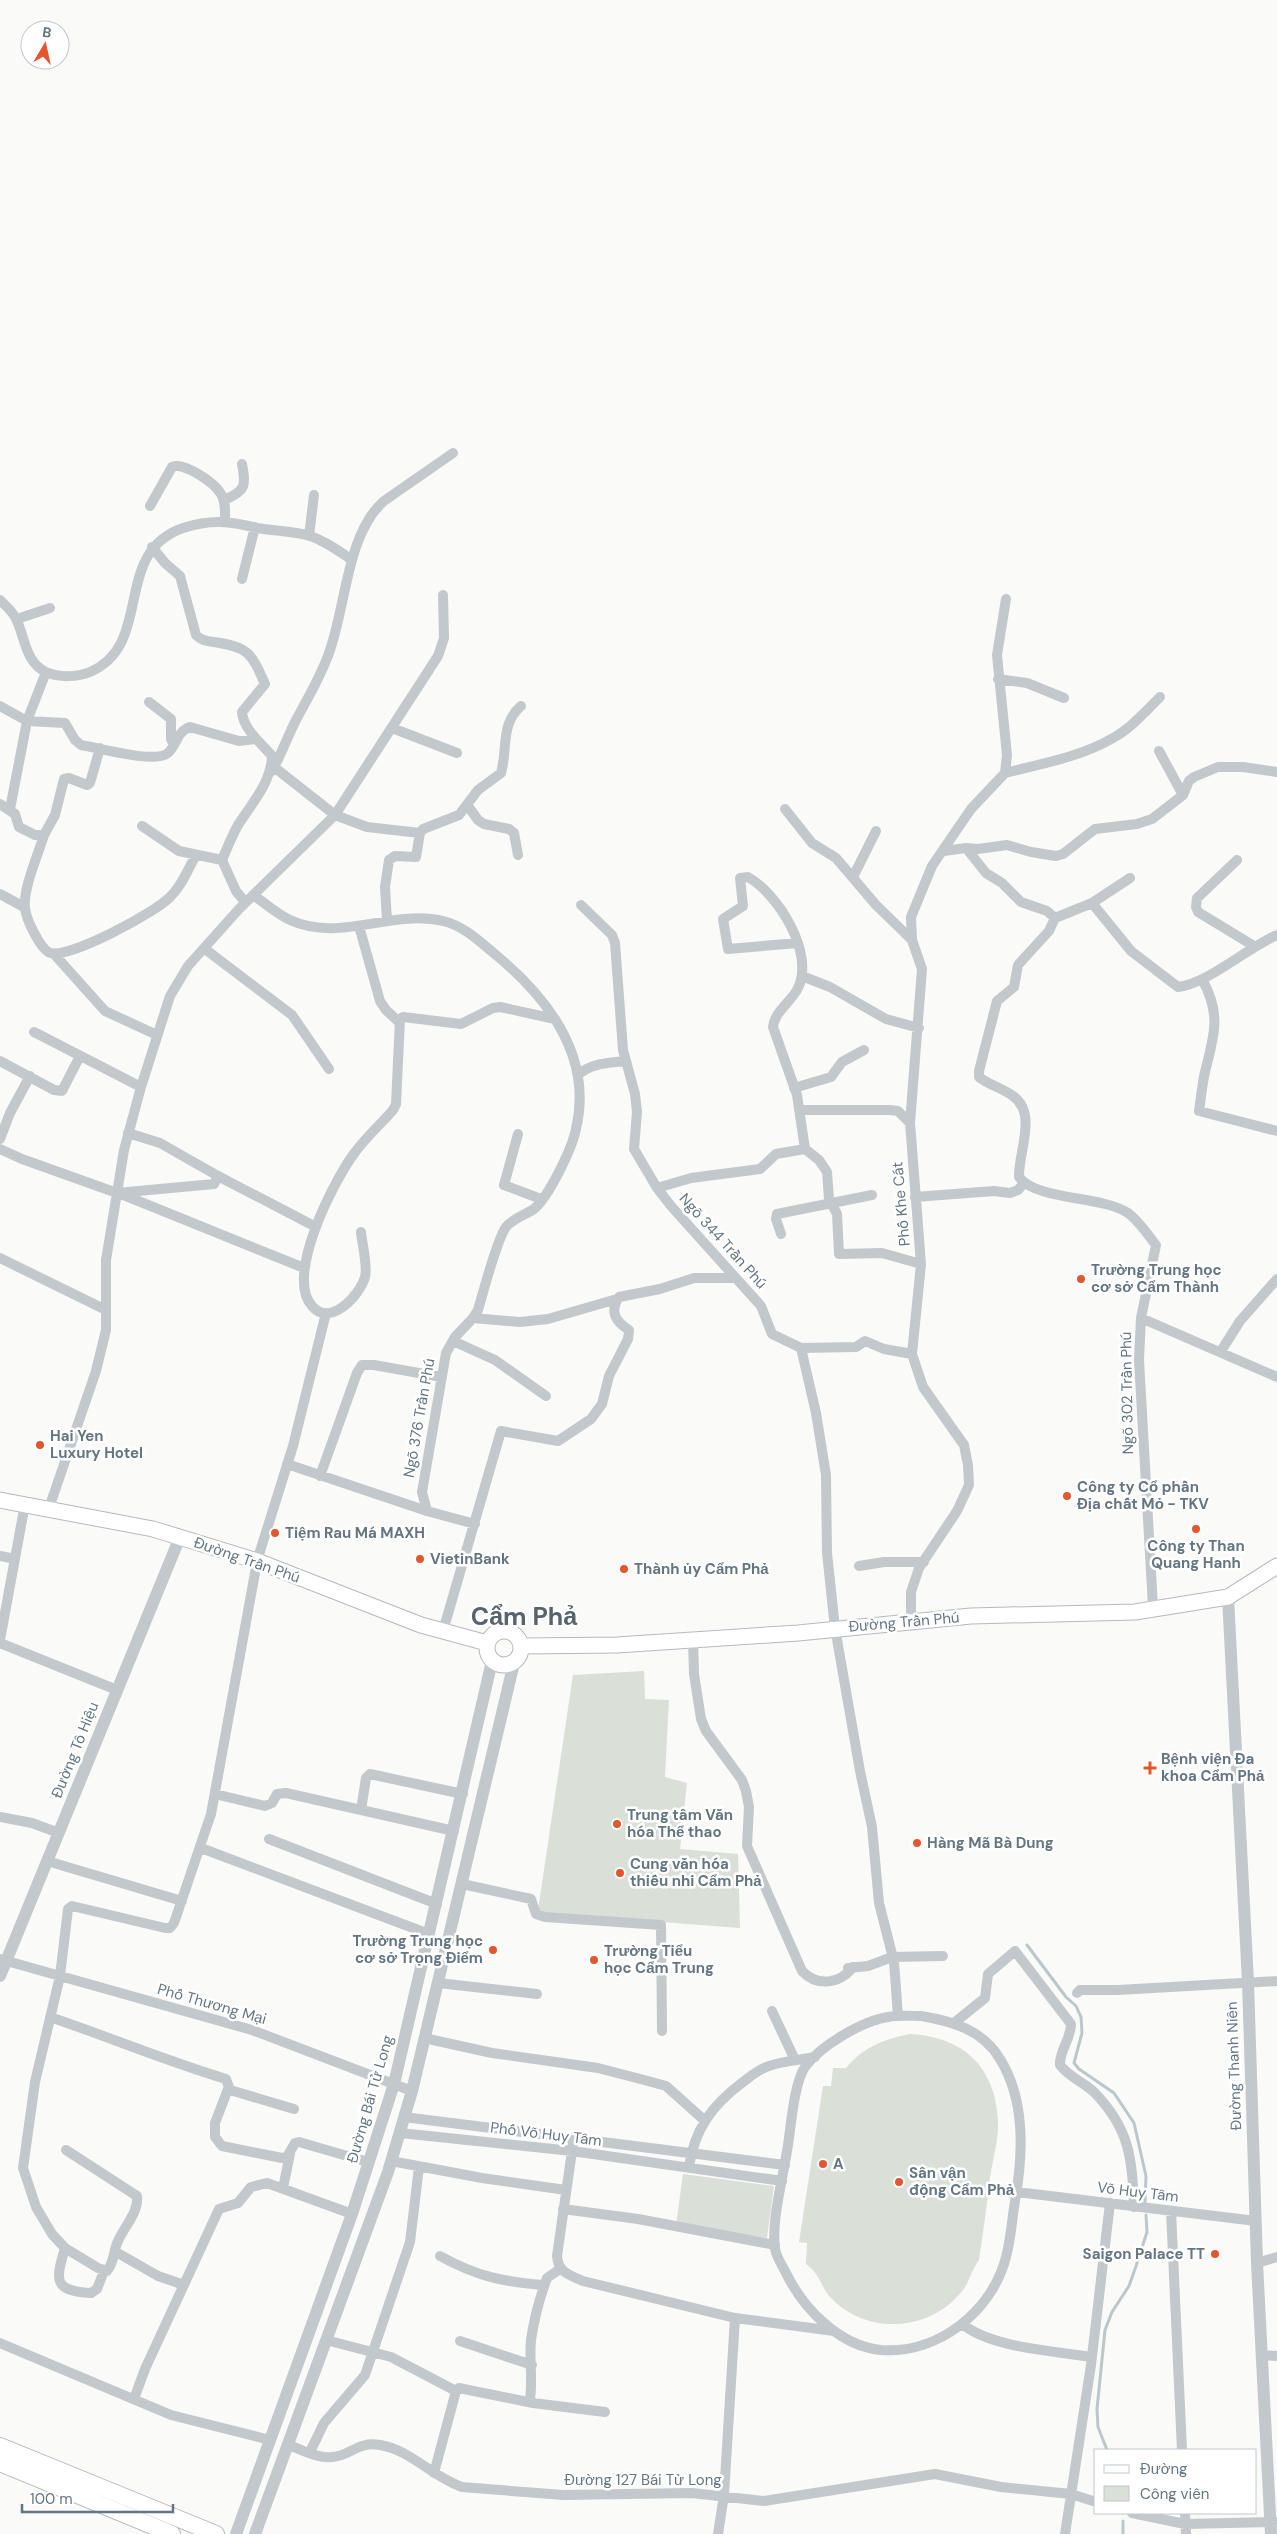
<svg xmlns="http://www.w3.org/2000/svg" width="1277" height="2534" font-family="'DM Sans',sans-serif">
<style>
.green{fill:#dadfd7}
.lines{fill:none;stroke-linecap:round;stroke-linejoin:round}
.stream{stroke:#bbc7cb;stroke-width:3}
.primary-casing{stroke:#b5babe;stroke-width:17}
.trunk-casing{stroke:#b4b9bd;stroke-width:18}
.minor{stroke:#c3c8cc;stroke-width:10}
.tertiary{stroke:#c3c8cc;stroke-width:12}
.primary{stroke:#fff;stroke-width:15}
.trunk{stroke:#fff;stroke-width:16}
.poi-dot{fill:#e4572e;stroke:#fff;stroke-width:2}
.labels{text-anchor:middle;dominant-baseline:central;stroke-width:5;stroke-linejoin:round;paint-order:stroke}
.street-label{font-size:15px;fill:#657683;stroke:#fff}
.poi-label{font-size:15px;font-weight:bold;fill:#657683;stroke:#fff;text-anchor:start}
.town-label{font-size:25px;font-weight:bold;fill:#57646e;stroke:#fff}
</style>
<rect width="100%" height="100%" fill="#fafaf8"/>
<path class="green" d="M644 1671 645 1699 669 1700 665 1777 687 1783 680 1849 738 1854 740 1928 543 1913 538 1910 573 1675Z
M910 2034C963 2037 995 2066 998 2120 999 2138 993 2159 990 2177 987 2205 983 2233 979 2260 972 2269 970 2279 965 2287 934 2332 867 2337 830 2297 819 2284 821 2275 806 2264L807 2243 799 2242 823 2086H831L833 2068H846C863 2047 885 2039 910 2034Z
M683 2174 774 2186 767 2238 676 2225Z"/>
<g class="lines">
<path class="stream" d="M1027 1945 1066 1997 1076 2006 1081 2017 1082 2033 1074 2063 1079 2069 1114 2093 1134 2123 1146 2176 1145 2202
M1107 2450 1098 2427 1097 2409 1105 2330 1112 2312 1129 2286 1136 2266 1147 2232 1146 2215
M1123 2534V2521"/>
<g class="primary-casing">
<path id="primary" d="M0 1500 153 1529 257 1561 421 1625 487 1643
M487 1648a17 17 0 1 1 34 0a17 17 0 1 1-34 0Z
M522 1646 617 1645 798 1633 971 1616 1135 1612 1228 1597 1277 1566"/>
</g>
<g class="trunk-casing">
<path id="trunk" d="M0 2446 216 2534
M0 2463 172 2534"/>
</g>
<path class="minor" d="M224 500C246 491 246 486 242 464
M150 506 172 467C183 461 215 483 221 494 226 502 225 512 225 521
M309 536 314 495
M152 547 165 563 180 576 196 635C202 641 207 641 214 642 248 647 251 652 265 684L242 712C243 729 262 744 272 756 271 783 252 803 238 825 232 836 227 848 222 860
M242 579 255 527
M0 600C6 606 11 610 15 617 25 634 24 662 46 672 59 678 78 677 90 672 155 644 111 553 183 528 211 519 229 521 257 528 274 531 293 531 310 536 325 541 339 551 352 560
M17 619 50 608
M998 679 1027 683 1064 698
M149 702 171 719V739L174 745
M0 706 27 721 46 672
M392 728 457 753
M1159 751 1183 795
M274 767 335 815 367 827 420 833
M272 771C281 755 287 738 295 722 307 699 322 675 330 650 346 605 347 533 384 501L453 453
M1005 773C1040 764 1081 757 1113 738 1131 728 1145 712 1160 697
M0 804 15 814 19 827 35 835H44L55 815 64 779 69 778 87 785 90 783 100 748
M468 806 478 820 484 824 509 829 514 833 518 855
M10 809 27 721 65 723 75 740 81 745C99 748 155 764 168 753 177 745 177 731 190 727L239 741 256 739
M785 809 812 843 836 858 876 905 912 940 922 969 910 1123 921 1264 912 1354 923 1387 964 1445 968 1465 969 1485 957 1511 919 1568 911 1592V1621
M142 826 179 851 222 860 236 891 245 902
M44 835C38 855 23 888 25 908 26 919 41 951 51 953 71 958 156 912 170 897 182 886 188 869 196 855
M966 848 978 849 1007 845 1031 852 1056 856 1063 854 1095 829 1137 824 1152 819 1183 795 1189 781 1194 777 1218 767H1243L1277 772
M944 851 966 848 986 873 1002 883 1021 902 1047 911 1055 918 1049 931 1018 965 1014 987 997 1001 979 1071V1077C989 1085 1002 1088 1013 1096 1038 1113 1018 1153 1019 1177 1038 1201 1100 1195 1128 1213 1139 1221 1148 1235 1156 1245L1141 1318 1139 1360 1153 1607
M1237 860 1197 898 1196 907 1198 912 1254 946
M853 877 876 831
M0 894 24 907
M253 895C265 903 277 914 290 920 340 943 391 909 443 921 464 926 479 941 496 955 548 998 593 1057 576 1129 572 1149 549 1196 534 1209 525 1215 512 1219 506 1227 497 1239 483 1293 478 1310L473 1318 455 1337 446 1353 422 1492 427 1511 475 1524
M1092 903 1131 951 1178 987C1207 984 1247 948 1277 935
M581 905 612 935 615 943 623 1050 635 1094 637 1112 634 1149 657 1188 671 1206 761 1306 772 1334 801 1348 816 1413 826 1475 827 1553 835 1628 860 1771 872 1827 879 1903 894 1962 898 2016
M1055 918 1092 903 1130 878
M387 921 385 887 389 860 395 856 416 857 420 833 423 829 459 815 478 790 501 773C508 749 500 724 521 706
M359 926 380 1001 386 1010 399 1022
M912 940 911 917 932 866 971 809 1005 773 1007 755 997 655 1006 599
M205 949 292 1015 329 1069
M54 954 105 1011 157 1035
M802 976 830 987 886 1019 919 1028
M1202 979C1222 1015 1214 1035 1205 1072 1202 1085 1201 1098 1199 1111L1277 1131
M34 1032 141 1087
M0 1061 54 1090 62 1091 80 1056
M578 1075C591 1063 609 1063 625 1061
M794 1088 831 1077 842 1062 864 1050
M799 1110H890L898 1111 910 1123
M518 1134 504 1185 541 1199
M0 1139 10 1113 30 1076
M0 1149 22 1159 117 1193 214 1184 218 1176 211 1172 160 1143 128 1133
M805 1149 819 1160 827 1172 829 1199 837 1214 839 1254 882 1253 921 1264
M218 1176 316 1227
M657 1188 691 1178 760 1169 776 1154 805 1149 797 1095 773 1027C774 1012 792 1001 798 988 815 953 778 894 748 877L740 878 743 906 723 919 728 949 798 943
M121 1194 304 1268
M915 1197 994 1191 1010 1193 1018 1190 1024 1183
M361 1232C362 1243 368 1267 365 1277 360 1295 330 1328 312 1306 285 1276 333 1183 353 1155 364 1139 380 1125 393 1110L396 1104 400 1019 403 1017 461 1024 493 1008 500 1007 555 1019
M781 1234 776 1219 777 1214 872 1195
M0 1258 106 1310
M473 1318 520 1322 548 1319 617 1299
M1141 1318 1277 1377
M453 1341 495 1360 546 1396
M801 1348 856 1347 865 1341 884 1349 912 1354
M1221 1351 1240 1321 1277 1279
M287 1464 427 1511
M320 1476 357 1373 362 1365H374L441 1377
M49 1508 96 1371 106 1330V1260L124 1150 141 1087 170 996 188 966 239 909 335 815 438 656 444 638 443 595
M0 1556 15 1559
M257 1561 293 1446 326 1313
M859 1566 884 1562H924
M443 1631 501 1431 558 1441 591 1419 602 1404 609 1376 628 1339 629 1330C616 1322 609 1312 619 1297L660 1289 694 1278H735
M0 1640 25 1504
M693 1640 694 1674 701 1719 706 1731 742 1780 746 1791 749 1807 747 1846 802 1971C817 1987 840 1984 853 1967
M0 1643 117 1690
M215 1794 265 1806 272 1803 277 1794 286 1793 454 1831
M361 1810 366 1778 370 1774 463 1794
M0 1817 32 1823 59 1833
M269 1839 437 1904
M201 1848 429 1934
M47 1861 182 1901
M462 1884 531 1899 536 1914 545 1917 661 1925 662 2031
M0 1959 252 2030 412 2091
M848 1968 868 1966 892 1957 943 1956
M438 1983 537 1994
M1077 1993 1080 1990H1118L1277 1981
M772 2011 795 2060
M921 2016C952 2021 983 2030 1000 2059 1026 2101 1023 2155 1015 2201 1012 2219 1011 2239 1006 2257 992 2312 938 2354 881 2350 839 2346 803 2308 786 2273 782 2265 776 2257 775 2248 771 2221 784 2173 788 2145 791 2126 794 2083 805 2067 820 2046 862 2021 888 2017 898 2015 910 2016 921 2016Z
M50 2017C109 2037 166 2061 226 2079L230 2090 294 2109
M954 2023 985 1998 988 1974 1015 1951 1071 2024C1071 2039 1059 2051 1060 2065 1069 2077 1083 2082 1094 2092 1130 2129 1132 2158 1134 2207
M424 2038 492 2053 598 2068 648 2081 666 2086 704 2120
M228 2089 215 2123V2137L222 2146 282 2158 287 2157 295 2143 299 2142 368 2162
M404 2117 785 2165
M400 2133 572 2151 782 2181
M574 2137 557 2256C558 2272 569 2275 583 2281L735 2318 834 2331
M66 2150 137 2196C139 2212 124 2227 118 2241 113 2251 115 2261 107 2271L98 2268 65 2248 52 2234 36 2207 23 2168 35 2082 60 1976 68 1909 72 1906 165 1928H170L174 1923 211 1814 257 1562
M391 2161 482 2178 566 2190
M689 2167C694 2130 712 2105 743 2082 751 2076 759 2069 769 2066 783 2061 800 2060 815 2057
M283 2188 290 2154
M1017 2192 1256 2221
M563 2209 638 2219 775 2245
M1171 2211 1182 2450
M65 2248C56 2279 52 2291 91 2293L97 2289 104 2271
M116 2252 158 2276 184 2285
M440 2256C476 2276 503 2282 544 2285
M1257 2263 1277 2257
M560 2269 547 2278C540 2297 534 2319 531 2340 529 2360 533 2379 530 2399L533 2403 605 2412
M962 2324C992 2348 1054 2351 1092 2357
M326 2340 391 2357 456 2391
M460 2341 532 2365
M0 2343 171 2415 270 2440
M1262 2355 1277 2356
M134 2399 145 2369 219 2209 238 2203 251 2187 267 2183 352 2214
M288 2445C301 2449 318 2459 332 2457 351 2456 357 2441 380 2445 411 2450 432 2477 462 2487L563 2495 692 2493 764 2501 935 2474 1001 2487 1071 2494 1096 2502
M310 2452 324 2423 365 2375 410 2242 419 2167
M434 2473 456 2391 459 2388 533 2403
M1132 2513 1185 2524 1277 2522
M1185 2513 1186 2534
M718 2534 724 2495 735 2318
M1065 2534 1091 2365 1110 2203"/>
<path class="tertiary" d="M1228 1597 1248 1982 1257 2263 1271 2534
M0 1976 180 1537
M236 2534 352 2214 394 2084 492 1661
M255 2534 388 2172 412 2091 514 1663"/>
<use href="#primary" class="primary"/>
<use href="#trunk" class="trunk"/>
</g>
<g class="poi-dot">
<circle cx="1081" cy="1279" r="5"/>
<circle cx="40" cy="1445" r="5"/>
<circle cx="1067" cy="1496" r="5"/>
<circle cx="1196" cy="1529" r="5"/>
<circle cx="275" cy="1533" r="5"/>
<circle cx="420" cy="1559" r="5"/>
<circle cx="624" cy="1569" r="5"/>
<path d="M1147.5 1760.5h5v5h5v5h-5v5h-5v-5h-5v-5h5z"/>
<circle cx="617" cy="1824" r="5"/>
<circle cx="917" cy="1843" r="5"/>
<circle cx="620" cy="1873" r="5"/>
<circle cx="493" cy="1950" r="5"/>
<circle cx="594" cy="1960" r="5"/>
<circle cx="823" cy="2164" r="5"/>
<circle cx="899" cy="2182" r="5"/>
<circle cx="1215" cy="2254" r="5"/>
</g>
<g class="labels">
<g class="street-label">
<text transform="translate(901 1204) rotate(-95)">Phố Khe Cát</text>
<text transform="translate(723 1241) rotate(48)">Ngõ 344 Trần Phú</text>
<text transform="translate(1127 1393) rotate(-91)">Ngõ 302 Trần Phú</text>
<text transform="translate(419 1418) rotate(-80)">Ngõ 376 Trần Phú</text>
<text transform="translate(247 1560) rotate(19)">Đường Trần Phú</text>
<text transform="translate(904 1622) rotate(-5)">Đường Trần Phú</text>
<text transform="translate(75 1750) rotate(-68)">Đường Tô Hiệu</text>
<text transform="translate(212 2004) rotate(16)">Phố Thương Mại</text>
<text transform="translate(1234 2066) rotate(-92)">Đường Thanh Niên</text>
<text transform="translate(370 2099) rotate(-74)">Đường Bái Tử Long</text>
<text transform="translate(546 2134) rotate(7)">Phố Võ Huy Tâm</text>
<text transform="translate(1138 2192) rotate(7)">Võ Huy Tâm</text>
<text x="643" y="2480">Đường 127 Bái Tử Long</text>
</g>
<g class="poi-label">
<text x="1091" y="1270">Trường Trung học<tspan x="1091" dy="17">cơ sở Cẩm Thành</tspan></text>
<text x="50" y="1436">Hai Yen<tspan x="50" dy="17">Luxury Hotel</tspan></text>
<text x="1077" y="1487">Công ty Cổ phần<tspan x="1077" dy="17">Địa chất Mỏ - TKV</tspan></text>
<text x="285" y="1533">Tiệm Rau Má MAXH</text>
<text x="1196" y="1546" text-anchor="middle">Công ty Than<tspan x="1196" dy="17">Quang Hanh</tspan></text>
<text x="430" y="1559">VietinBank</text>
<text x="634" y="1569">Thành ủy Cẩm Phả</text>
<text x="1161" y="1759">Bệnh viện Đa<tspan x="1161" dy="17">khoa Cẩm Phả</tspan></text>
<text x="627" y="1815">Trung tâm Văn<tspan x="627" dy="17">hóa Thể thao</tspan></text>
<text x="927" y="1843">Hàng Mã Bà Dung</text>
<text x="630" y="1864">Cung văn hóa<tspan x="630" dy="17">thiếu nhi Cẩm Phả</tspan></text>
<text x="483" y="1941" text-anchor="end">Trường Trung học<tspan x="483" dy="17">cơ sở Trọng Điểm</tspan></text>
<text x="604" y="1951">Trường Tiểu<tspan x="604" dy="17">học Cẩm Trung</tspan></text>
<text x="833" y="2164">A</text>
<text x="909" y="2173">Sân vận<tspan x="909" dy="17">động Cẩm Phả</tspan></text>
<text x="1205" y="2254" text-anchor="end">Saigon Palace TT</text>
</g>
<g class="town-label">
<text x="524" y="1616">Cẩm Phả</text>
</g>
</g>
<rect x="1094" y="2449" width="162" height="65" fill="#ffffff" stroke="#c1c8cd"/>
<rect x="1104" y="2465" width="25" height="8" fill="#ffffff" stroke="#c1c8cd"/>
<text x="1140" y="2474" font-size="15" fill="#657683">Đường</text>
<rect x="1104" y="2486" width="25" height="15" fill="#dadfd7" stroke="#c1c8cd"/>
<text x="1140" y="2499" font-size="15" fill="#657683">Công viên</text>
<g transform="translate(45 45) rotate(9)"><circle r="24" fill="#ffffff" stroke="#c1c8cd"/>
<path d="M0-4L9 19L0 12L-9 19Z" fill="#e4572e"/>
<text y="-8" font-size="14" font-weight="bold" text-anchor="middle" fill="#657683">B</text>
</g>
<path d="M22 2504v8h151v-8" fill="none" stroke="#657683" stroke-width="2.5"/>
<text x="30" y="2504" font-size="15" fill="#657683" stroke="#ffffff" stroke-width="4" paint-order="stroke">100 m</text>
</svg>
